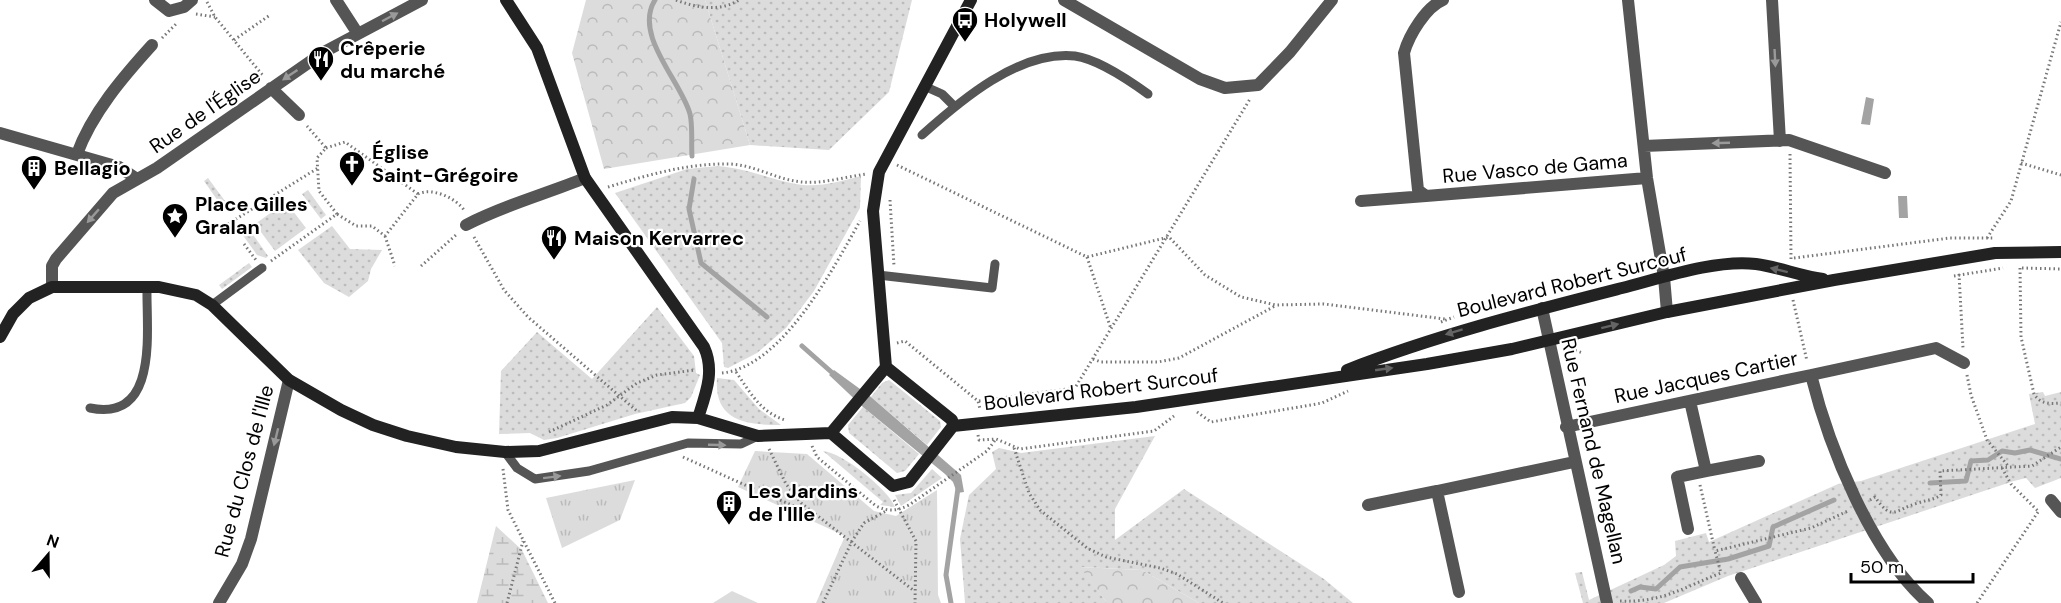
<svg xmlns="http://www.w3.org/2000/svg" width="2061" height="603" font-family="'DM Sans',sans-serif">
<style>
.grass{fill:url(#grass-dots)}
.forest{fill:url(#forest-crowns)}
.wetland{fill:url(#wetland-marsh)}
.park{fill:url(#park-tufts)}
.water{fill:#a3a3a3}
.lines{fill:none;stroke-linecap:round;stroke-linejoin:round}
.stream{stroke:#a3a3a3;stroke-width:5}
.path{stroke:#777;stroke-width:3;stroke-dasharray:1.5 3;stroke-linecap:butt}
.lane{stroke:#555;stroke-width:9}
.street{stroke:#555;stroke-width:12}
.secondary{stroke:#222;stroke-width:12}
.oneway{fill:#999}
.oneway2{fill:#646464}
.labels{text-anchor:middle;dominant-baseline:central;stroke-width:4.5;stroke-linejoin:round;paint-order:stroke}
.poi-label{font-size:20px;font-weight:bold;fill:#000;stroke:#fff;text-anchor:start}
.street-label{font-size:20px;fill:#000;stroke:#fff}
</style>
<defs>
<pattern id="grass-dots" width="8" height="8" patternUnits="userSpaceOnUse" patternTransform="scale(1.5)"><rect width="8" height="8" fill="#dcdcdc"/><path d="M2 2h.1M6 6h.1" fill="none" stroke="#bbb" stroke-width="1.8" stroke-linecap="round"/></pattern>
<pattern id="forest-crowns" width="20" height="18" patternUnits="userSpaceOnUse" patternTransform="scale(1.5)"><rect width="20" height="18" fill="#dcdcdc"/><path d="M2 6a3 3 0 1 1 6 0M12 15a3 3 0 1 1 6 0" fill="none" stroke="#bbb"/></pattern>
<pattern id="wetland-marsh" width="20" height="14" patternUnits="userSpaceOnUse" patternTransform="scale(1.5)"><rect width="20" height="14" fill="#dcdcdc"/><path d="M1 5h8M5 5V1M11 12h8M15 12V8" fill="none" stroke="#bbb"/></pattern>
<pattern id="park-tufts" width="24" height="20" patternUnits="userSpaceOnUse" patternTransform="scale(1.5)"><rect width="24" height="20" fill="#dcdcdc"/><path d="M3 7l-1-3M5 7V3M7 7l1-3M15 17l-1-3M17 17v-4M19 17l1-3" fill="none" stroke="#bbb"/></pattern>
</defs>
<rect width="100%" height="100%" fill="#fff"/>
<path class="grass" d="M705 0H912L889 92 829 150 750 145Z
M718 166C747 169 765 177 791 183 815 189 838 182 861 176L860 208 814 291 786 328 757 353 728 368 724 367 722 343 615 193 687 169Z
M208 178 225 201 220 204 204 181Z
M308 190 326 215 321 219 302 194Z
M286 202 306 228 275 251 255 224Z
M332 226 350 249 382 250 371 269 368 281 349 297 324 283 298 250Z
M249 229 268 256 266 258 257 255 242 234Z
M249 263 252 267 222 289 219 285Z
M657 307 694 356 696 373 700 375 691 397 685 403 635 414 557 438 544 440 530 433 499 434 501 371 537 332 592 379Z
M717 378 734 380 759 409 781 425C745 425 714 421 717 378Z
M889 380 940 421 941 427 927 445 871 397 882 383Z
M2043 392 2045 396 2061 392V478L2035 488 2026 478 2014 481 1728 576 1664 603H1583L1575 573 1582 572 1589 600 1664 565 1676 556 1675 541 1706 533 1709 542 1838 484 1861 481 2035 424 2029 394Z
M863 407 919 454 905 471 897 473 849 433 848 425Z
M1155 436 1115 509V540L1184 489 1324 579 1353 603H1199L1142 570 1081 567 1107 603H965L960 539 969 495 996 469 992 452 999 448 1021 453Z
M823 451C843 453 888 489 895 507L880 505 883 502Z
M932 469 942 478 901 506 895 495 911 493Z"/>
<path class="forest" d="M586 0H705L750 145 604 169 572 53Z
M1080 567 1142 570 1199 603H1107Z"/>
<path class="wetland" d="M496 526 522 550 548 603H477Z"/>
<path class="park" d="M755 451 807 454 874 511 896 516 937 490 938 595 941 603H816L845 536 738 487Z
M635 480 620 520 562 548 546 498Z
M732 591 758 603H713Z"/>
<path class="water" d="M1866 97 1874 99 1870 125 1861 124Z
M1898 196H1907L1908 218H1899Z
M834 370 871 397 961 475 964 492 957 493 953 482 945 474 863 407 829 375Z"/>
<g class="lines">
<path class="stream" d="M655 0C633 35 681 81 690 114 693 127 691 143 692 156
M694 179 689 209 701 263 767 317
M802 346 837 377
M1930 483 1966 481 1971 461 1988 460 2002 451 2015 453 2030 450 2061 459
M1631 591 1640 587 1656 589 1680 567 1728 559 1769 546 1773 527 1834 500
M951 603 946 575 958 488"/>
<path class="path" d="M676 0C697 8 720 12 739 0
M207 2 215 17 264 77
M196 14 215 17
M162 38 176 24
M234 40 270 15
M326 148 345 142 418 194 385 236 372 226H356L337 214
M1790 154 1791 259
M2021 163 2061 175
M897 165 1087 257 1169 237 1205 275 1241 297 1276 305 1324 304 1445 319
M608 187C648 175 688 163 730 164 755 165 777 180 802 182 822 184 845 177 866 174
M418 194C432 187 456 198 464 210
M890 200 894 266
M228 224 318 168
M385 236 395 266
M474 237 504 290 528 317 638 412
M1987 238 2011 201 2061 22
M244 244 256 260
M1087 257 1111 329
M1794 258 1950 238H1993
M271 261 337 214 319 191 317 158 326 148 307 126
M421 266 456 235
M2020 268 2021 337 2034 394C2040 404 2050 404 2061 403
M2022 268 2061 269
M1959 274 1963 348
M1954 276 2003 268
M1793 300 1807 361
M1441 322 1454 317
M897 343 905 341 978 401 980 409
M1571 349 1583 353
M1093 359 1101 362H1158L1179 358 1275 306
M736 372C750 392 760 412 785 420
M722 373C782 367 833 269 860 221
M1967 375 1971 395 1987 440 2009 467
M979 401 1075 388 1250 99
M1197 412 1211 422 1322 403 1348 391
M549 432 607 405 637 383 657 375 695 370
M978 435 979 440 996 439 1020 449 1154 431 1174 416
M812 446 817 457 876 506C889 512 897 511 909 505L987 451 996 439
M1014 448 1029 493 1040 510 1087 548 1106 557 1160 568 1177 574 1223 603
M769 449 786 484 801 503 913 590
M683 457 756 490
M2002 468 2011 484 2039 512
M503 469 508 510 555 603
M1700 485 1715 551
M780 500 815 515
M894 500 916 541 915 603
M1870 500 1875 497C1893 523 1895 509 1918 503 1926 500 1934 500 1941 495L1940 471 2032 466 2061 447
M1620 601C1662 603 1684 587 1721 573L1715 551 1811 528 1848 511
M507 603 523 541
M823 603 852 541 864 523 886 511
M1977 603 2038 512"/>
<path class="lane" d="M924 86 942 94 954 106
M922 135C960 101 1019 50 1075 56 1097 59 1130 81 1148 94
M878 275 992 288 995 264
M212 305 262 268
M90 408C160 422 146 330 147 287
M505 452 517 468 535 479 589 471 688 443 741 444 758 436"/>
<path class="street" d="M155 0 169 11 184 7 192 0
M336 0 358 34
M1064 0 1200 79 1225 88 1258 85 1290 52 1332 0
M1443 0C1426 7 1409 35 1404 53L1418 190 1426 196 1647 178
M1628 0 1647 178 1664 277 1667 312
M1772 0 1780 141
M271 88 299 115
M0 133 119 167 137 179
M1644 146 1789 140 1885 173
M77 154C92 113 123 77 152 45
M1361 201 1426 196
M466 225C504 205 546 194 585 178
M52 287V266L56 259 113 193 157 168 324 52 422 0
M1542 308 1607 603
M1811 375 1936 348 1964 363
M1690 401 1706 471 1759 461
M1566 427 1811 375C1829 447 1871 553 1928 603
M2051 500 2061 512
M1368 505 1437 491
M1688 529 1677 477 1706 471
M1741 578 1756 603
M1459 592 1437 491 1574 462
M219 603 242 564 251 539 289 380"/>
<path class="secondary" d="M506 0 537 48 585 178 704 347C715 371 706 393 698 418
M0 337 13 314 29 298 52 287H159L196 295 212 305 289 380 341 410 373 425 407 436 456 447 505 452 539 451 672 417 698 418 758 436 831 433
M886 367 873 211 879 172 971 0
M886 367 952 420 953 426
M1347 370C1437 335 1528 312 1622 288 1661 278 1716 259 1756 264 1779 267 1800 276 1823 279
M953 426 1136 407 1427 364 1512 349 1667 312 1834 280 1995 253 2061 252
M831 433 893 486 909 482 953 426
M831 433 886 367"/>
</g>
<defs><path id="oneway-solid" d="M-6-.8H1V-3.2L6.5 0L1 3.2V.8H-6Z" transform="scale(1.5)"/></defs>
<g class="oneway">
<use href="#oneway-solid" transform="translate(390 17) rotate(-28)"/>
<use href="#oneway-solid" transform="translate(1775 58) rotate(87)"/>
<use href="#oneway-solid" transform="translate(290 75) rotate(146)"/>
<use href="#oneway-solid" transform="translate(1721 143) rotate(178)"/>
<use href="#oneway-solid" transform="translate(93 216) rotate(131)"/>
<use href="#oneway-solid" transform="translate(276 437) rotate(104)"/>
<use href="#oneway-solid" transform="translate(717 445) rotate(2)"/>
<use href="#oneway-solid" transform="translate(552 477) rotate(-7)"/>
</g>
<g class="oneway2">
<use href="#oneway-solid" transform="translate(1779 270) rotate(-166)"/>
<use href="#oneway-solid" transform="translate(1610 326) rotate(-14)"/>
<use href="#oneway-solid" transform="translate(1454 332) rotate(163)"/>
<use href="#oneway-solid" transform="translate(1384 369) rotate(-8)"/>
</g>
<defs>
<g id="bus-pin" transform="scale(1.35)"><path d="M0 17L-7.5 6A9.5 9.5 0 1 1 7.5 6Z" fill="#000" stroke="#fff"/><path d="M-5-6H5V4H4V6H2V4H-2V6H-4V4H-5ZM-3.5-4V0h7V-4ZM-3.5 1.2v1.5H-2V1.2ZM2 1.2v1.5H3.5V1.2Z" fill="#fff"/></g>
<g id="restaurant-pin" transform="scale(1.35)"><path d="M0 17L-7.5 6A9.5 9.5 0 1 1 7.5 6Z" fill="#000" stroke="#fff"/><path d="M-5-6h1v4h1v-4h1v4h1v-4h1v5L-1.5 .5V6h-2V.5L-5-1ZM5-6V6H3V1.5H1.5Q1.5-4 5-6Z" fill="#fff"/></g>
<g id="church-pin" transform="scale(1.35)"><path d="M0 17L-7.5 6A9.5 9.5 0 1 1 7.5 6Z" fill="#000" stroke="#fff"/><path d="M-1.2-6h2.4v3.5h3.3v2.4h-3.3V6h-2.4V-.1h-3.3v-2.4h3.3Z" fill="#fff"/></g>
<g id="building-pin" transform="scale(1.35)"><path d="M0 17L-7.5 6A9.5 9.5 0 1 1 7.5 6Z" fill="#000" stroke="#fff"/><path d="M-4-6H4V6H1V3H-1V6H-4ZM-2.5-4.3h1.7v1.8h-1.7ZM.8-4.3h1.7v1.8H.8ZM-2.5-1h1.7V.8h-1.7ZM.8-1h1.7V.8H.8Z" fill="#fff"/></g>
<g id="sight-pin" transform="scale(1.35)"><path d="M0 17L-7.5 6A9.5 9.5 0 1 1 7.5 6Z" fill="#000" stroke="#fff"/><path d="M0-6L1.8-2.2L6-1.7L2.9 1.2L3.7 5.4L0 3.3L-3.7 5.4L-2.9 1.2L-6-1.7L-1.8-2.2Z" fill="#fff"/></g>
</defs>
<g fill-rule="evenodd">
<use href="#bus-pin" x="965" y="20"/>
<use href="#restaurant-pin" x="321" y="59"/>
<use href="#church-pin" x="352" y="164"/>
<use href="#building-pin" x="34" y="168"/>
<use href="#sight-pin" x="175" y="216"/>
<use href="#restaurant-pin" x="554" y="238"/>
<use href="#building-pin" x="729" y="503"/>
</g>
<g class="labels">
<g class="poi-label">
<text x="984" y="20">Holywell</text>
<text x="340" y="48">Crêperie<tspan x="340" dy="23">du marché</tspan></text>
<text x="372" y="152">Église<tspan x="372" dy="23">Saint-Grégoire</tspan></text>
<text x="54" y="168">Bellagio</text>
<text x="195" y="204">Place Gilles<tspan x="195" dy="23">Gralan</tspan></text>
<text x="574" y="238">Maison Kervarrec</text>
<text x="748" y="491">Les Jardins<tspan x="748" dy="23">de l'Ille</tspan></text>
</g>
<g class="street-label">
<text transform="translate(205 111) rotate(-35)">Rue de l'Église</text>
<text transform="translate(1535 168) rotate(-5)">Rue Vasco de Gama</text>
<text transform="translate(1572 282) rotate(-14)">Boulevard Robert Surcouf</text>
<text transform="translate(1706 377) rotate(-12)">Rue Jacques Cartier</text>
<text transform="translate(1101 389) rotate(-7)">Boulevard Robert Surcouf</text>
<text transform="translate(1594 451) rotate(77)">Rue Fernand de Magellan</text>
<text transform="translate(244 471) rotate(-75)">Rue du Clos de l'Ille</text>
</g>
</g>
<g transform="translate(48 555) rotate(20)" stroke="#ffffff" stroke-width="4.5" paint-order="stroke">
<path d="M0-4.5L10 22L0 15L-10 22Z" fill="#000000"/>
<text y="-9" font-size="16" font-weight="bold" text-anchor="middle" fill="#000000">N</text>
</g>
<path d="M1851 573v9h122v-9" fill="none" stroke="#000000" stroke-width="3"/>
<text x="1860" y="573" font-size="18" fill="#000000" stroke="#ffffff" stroke-width="4.5" paint-order="stroke">50 m</text>
</svg>
